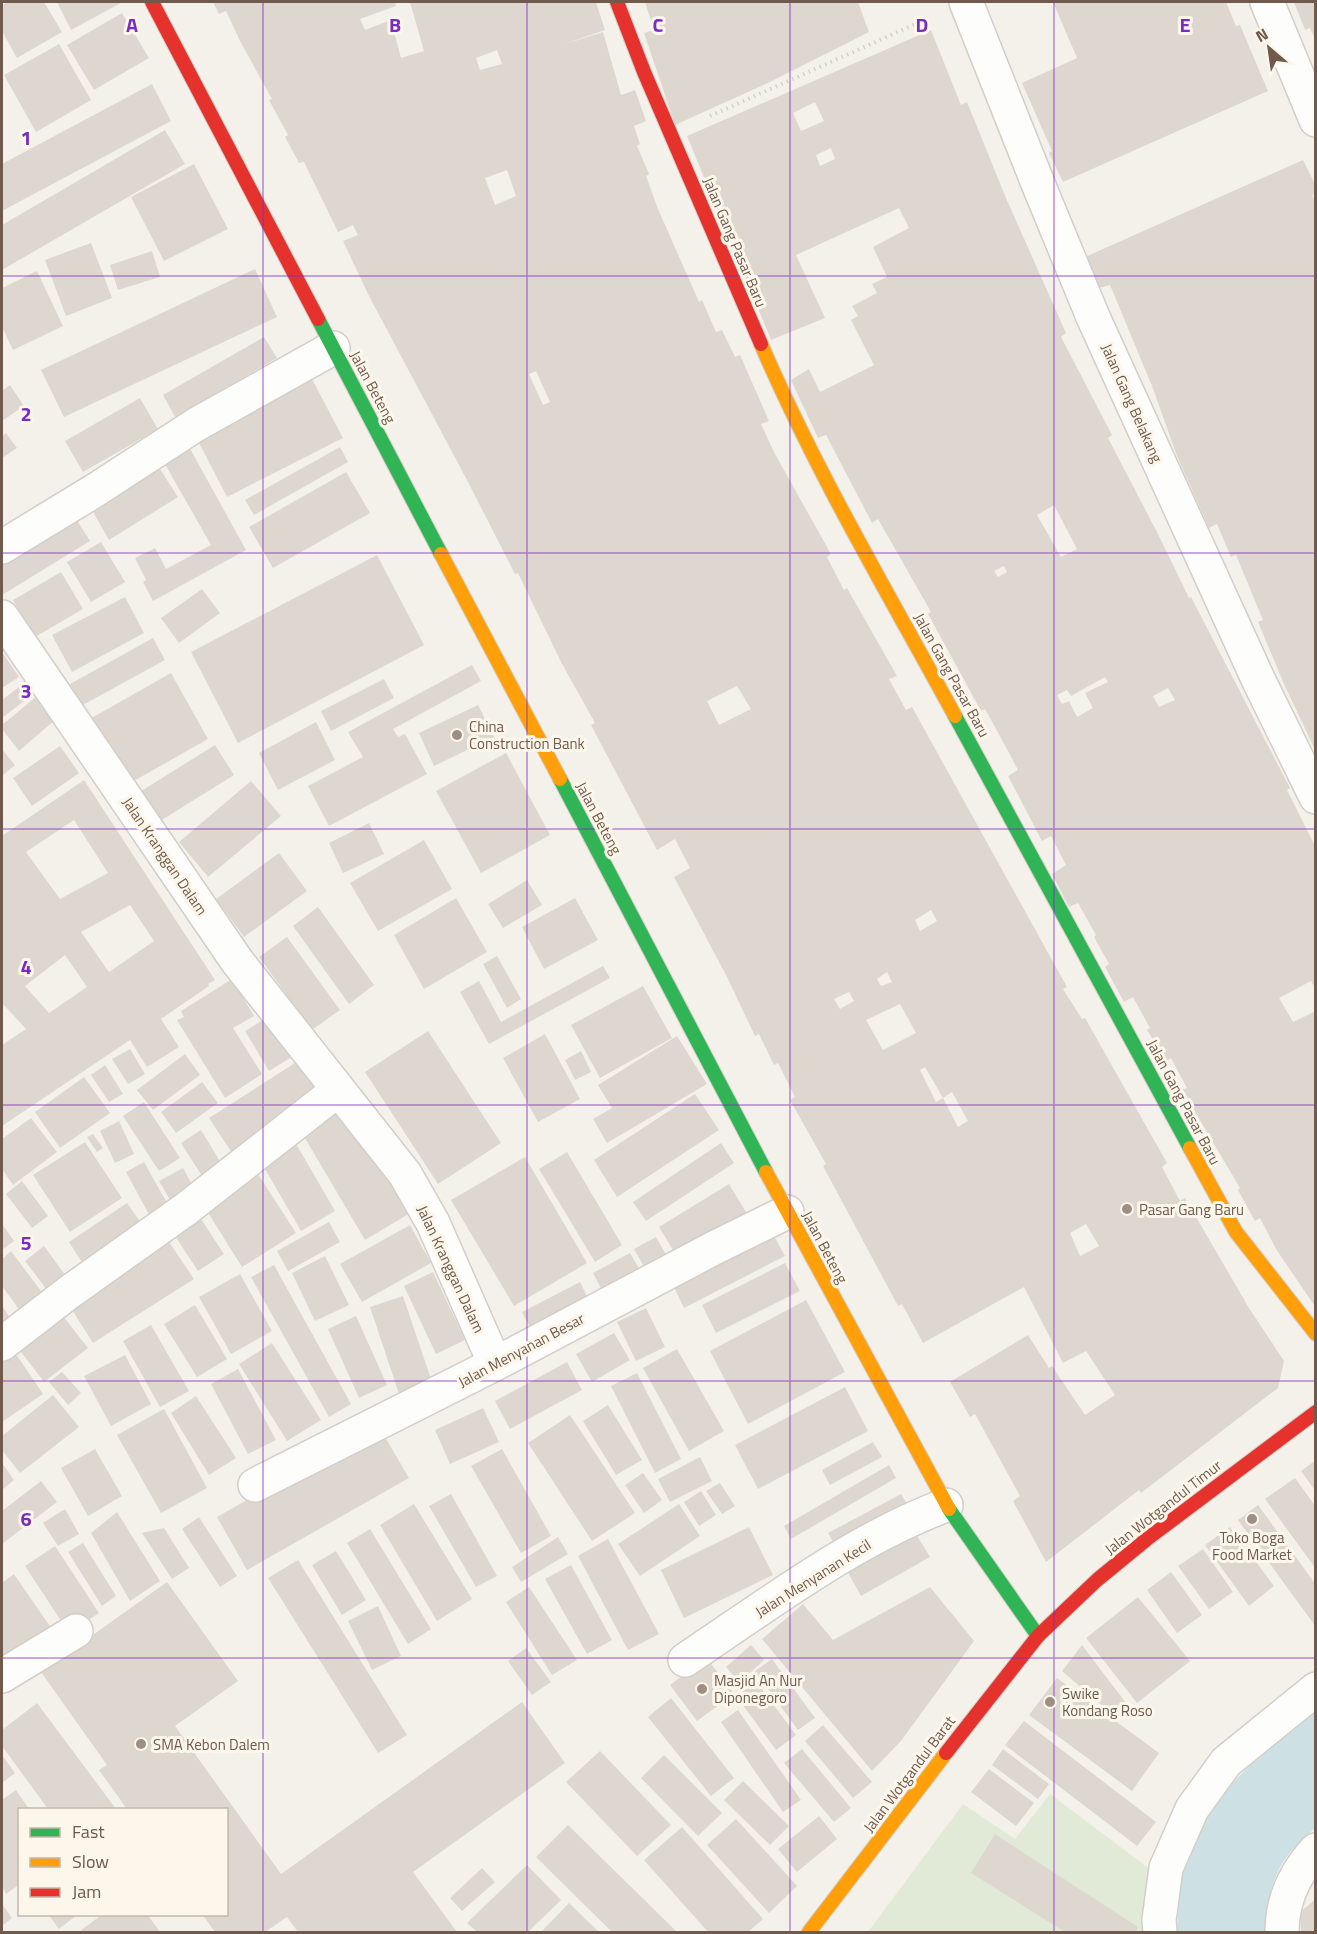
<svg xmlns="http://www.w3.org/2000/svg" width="1317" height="1934" font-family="'Titillium Web',sans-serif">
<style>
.green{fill:#e1ead6}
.water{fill:#cde1e4}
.building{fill:#ded7d0;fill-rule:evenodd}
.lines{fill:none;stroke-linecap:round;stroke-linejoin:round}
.street-casing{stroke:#d3cec8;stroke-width:36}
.fast-casing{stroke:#d4cec8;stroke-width:16}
.slow-casing{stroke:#d4cec8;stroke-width:16}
.jam-casing{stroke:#d4cec8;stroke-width:16}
.path{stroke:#d6d0cb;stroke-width:4;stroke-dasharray:1.5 4.5;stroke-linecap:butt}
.street{stroke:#fdfdfc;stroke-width:33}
.fast{stroke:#30b455;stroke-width:14}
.slow{stroke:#ff9f0a;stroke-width:14}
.jam{stroke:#e5322d;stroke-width:14}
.grid{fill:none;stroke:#7b2cbf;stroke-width:1.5;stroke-opacity:0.55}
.poi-dot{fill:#9e8f84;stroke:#fdf6eb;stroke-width:2}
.labels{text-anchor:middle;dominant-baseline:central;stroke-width:6;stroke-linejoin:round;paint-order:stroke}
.street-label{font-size:15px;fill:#6f5a4d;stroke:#fdf6eb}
.poi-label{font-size:15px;fill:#6f5a4d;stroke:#fdf6eb;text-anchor:start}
.grid-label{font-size:20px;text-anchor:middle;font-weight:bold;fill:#7b2cbf;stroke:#fdf6eb;stroke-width:6;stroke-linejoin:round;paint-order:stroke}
</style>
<rect width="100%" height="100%" fill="#f4f1ea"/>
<path class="green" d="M1050 1794 1151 1870 1150 1932H868L963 1804 1015 1839Z"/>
<path class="water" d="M1315 1711V1828C1307 1836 1296 1845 1288 1855 1270 1879 1267 1904 1269 1932H1177C1178 1917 1178 1901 1180 1886 1194 1803 1255 1760 1315 1711Z"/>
<path class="building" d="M8 2H44L62 32 17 58 2 31V5Z
M57 2H120L121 3 71 30Z
M213 2H395L396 6 360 19 365 30 391 20 401 58 424 51 410 2H596L605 30 562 45 603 32 621 95 635 90 646 121 634 126 640 144 637 146 649 174 646 176 658 209 699 302 702 300 716 332 722 330 735 357 740 355 769 421 761 424 775 454 831 554 827 557 844 590 847 588 897 676 889 679 906 710 912 707 1067 987 1063 989 1082 1019 1085 1018 1167 1163 1162 1167 1180 1201 1185 1198 1249 1308 1284 1361 1278 1388 1141 1493 1139 1490 1046 1562 1013 1501 1020 1496 975 1414 970 1417 950 1382 1028 1335 1049 1368 1052 1366 1085 1415 1115 1395 1086 1351 1063 1363 1024 1287 923 1343 902 1304 898 1306 823 1166 826 1164 790 1100 795 1097 778 1063 774 1065 759 1034 755 1036 727 977 674 877 690 868 675 839 657 850 591 725 595 723 561 662 518 573 515 574 467 480 369 296 343 241 358 235 353 225 338 232 304 162 299 163 285 137 288 135 269 100 272 99 240 41 226 11 219 14ZM497 50 502 64 480 70 476 58ZM507 170 516 196 495 205 485 178ZM536 371 550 402 543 405 529 374ZM737 686 751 709 719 725 707 701ZM931 910 937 921 920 931 915 920ZM887 972 892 982 881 986 877 979ZM849 992 854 1001 840 1009 834 999ZM900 1004 916 1033 883 1050 866 1020ZM925 1067 943 1098 936 1102 920 1070ZM952 1092 968 1121 958 1127 943 1098ZM1086 1224 1099 1246 1080 1256 1070 1233Z
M645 2H858L869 32 770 82 675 125 644 33 654 30Z
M1053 2H1226L1236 26 1240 25 1268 91 1063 182 1049 153 1052 151 1022 83 1077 58Z
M1294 2H1316V41L1310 28 1305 30Z
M122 13 149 58 94 90 67 45Z
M931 30 961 105 967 102 1006 198 1066 333 1061 337 1112 435 1108 438 1158 534 1189 598 1191 597 1290 788 1287 790 1316 848V990L1311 981 1279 998 1293 1022 1316 1011V1308L1276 1249 1260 1218 1255 1221 1238 1190 1240 1188 1182 1090 1187 1088 1171 1058 1166 1061 1147 1030 1150 1028 1133 997 1124 1002 1105 967 1109 964 1094 937 1096 935 1078 903 1069 907 1052 874 1066 865 1051 836 1042 841 1008 776 1018 770 1001 738 985 709 981 711 928 614 931 612 878 519 872 523 826 435 818 438 791 380 809 369 820 392 874 365 851 320 858 316 852 306 877 293 872 284 887 277 873 247 909 228 899 208 796 255 825 318 771 340 687 136ZM815 102 824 121 801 131 793 113ZM831 148 835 159 820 166 816 155ZM1054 505 1077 549 1061 557 1037 515ZM1004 566 1007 572 998 577 994 571ZM1105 677 1108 682 1085 693 1093 708 1077 717 1069 701 1062 704 1057 695 1067 690 1071 696ZM1168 688 1175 700 1159 707 1153 696Z
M59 44 91 100 36 132 4 75Z
M152 84 171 121 2 211V164Z
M165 130 185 164 2 270V225Z
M1303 160 1316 186V194L1312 195 1316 203V752L1284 684 1258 622 1263 620 1236 555 1231 557 1217 524 1209 528 1177 456 1152 386 1110 285 1099 288 1085 257Z
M194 164 228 229 164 261 131 197Z
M91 243 112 298 66 316 45 260Z
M152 251 160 277 118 290 110 265Z
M255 269 277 317 64 417 41 370Z
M37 271 63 326 13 350 2 327V288Z
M264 337 277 358 175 417 163 395Z
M312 379 343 438 227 497 197 439Z
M10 385 24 406 2 421V391Z
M140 398 158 429 83 472 65 441Z
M6 433 17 448 2 458V436Z
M188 445 246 550 153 601 143 582 146 580 135 558 155 548 166 569 211 545 162 459Z
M340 447 348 462 254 515 245 500Z
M156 463 178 497 109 540 89 505Z
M346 472 370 513 273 568 249 527Z
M73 514 90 541 2 595V559Z
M101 542 125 582 91 602 67 562Z
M377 555 424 645 238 743 191 652Z
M61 572 83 609 35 637 13 600Z
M202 589 220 613 179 643 161 618Z
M125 597 144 633 72 672 52 635Z
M153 638 165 660 81 706 70 684Z
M2 652 19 677 2 688Z
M472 665 481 681 393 729 398 737 405 734 427 774 329 826 308 786 363 757 348 732Z
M171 673 208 739 125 786 88 720Z
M384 679 394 698 331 731 321 711Z
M24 683 32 695 2 718V700Z
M37 696 56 719 19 751 2 729V725Z
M478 705 494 737 434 766 419 733Z
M316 722 335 760 278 790 259 753Z
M215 745 234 775 157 823 138 793Z
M60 746 79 773 32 806 13 778Z
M2 749 15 765 2 776Z
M506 753 550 835 481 873 436 791Z
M84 780 215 980 208 984 209 986 161 1019 179 1047 147 1067 130 1040 2 1126V1045L26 1029 4 1005 2 1006V836ZM74 820 108 873 60 899 26 852ZM130 905 154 941 109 972 81 932ZM65 955 87 987 49 1013 25 986Z
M251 781 281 816 208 877 179 842Z
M369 823 384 854 343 873 329 843Z
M424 840 452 889 378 931 350 883Z
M279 853 307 891 244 937 216 899Z
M527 880 542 905 503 928 488 904Z
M456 898 487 952 424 989 394 935Z
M575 898 598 940 544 969 522 927Z
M318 907 374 985 349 1004 293 926Z
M287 937 340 1010 312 1030 259 957Z
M497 956 521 999 507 1008 483 964Z
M603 966 610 978 489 1044 460 992 479 981 501 1022Z
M232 979 254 1016 233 1028 262 1074 225 1098 177 1020 184 1017 181 1011Z
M643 986 672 1038 600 1078 571 1025Z
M271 1015 295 1055 269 1071 245 1031Z
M428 1031 501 1143 438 1184 365 1072Z
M545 1034 580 1099 538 1122 503 1058Z
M677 1036 707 1084 607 1143 593 1119 612 1108 598 1085Z
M130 1049 145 1074 128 1084 112 1059Z
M581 1051 591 1072 575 1080 565 1060Z
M185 1054 200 1075 153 1110 137 1090Z
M298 1061 323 1099 234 1156 209 1118Z
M105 1065 123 1094 109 1102 91 1075Z
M84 1077 110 1113 60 1148 35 1112Z
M202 1082 218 1103 176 1133 161 1112Z
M695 1094 719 1130 617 1197 594 1160Z
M144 1102 180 1158 159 1171 123 1116Z
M349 1106 412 1212 365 1240 302 1133Z
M31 1118 57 1152 13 1185 2 1169V1139Z
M119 1121 134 1154 115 1163 100 1131Z
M201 1130 221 1163 202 1176 181 1143Z
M93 1134 103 1148 97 1152 87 1137Z
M85 1142 122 1198 70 1232 33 1175Z
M295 1142 335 1211 301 1231 261 1162Z
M721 1143 734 1163 646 1221 633 1202Z
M567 1152 622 1245 595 1262 539 1169Z
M525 1157 587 1263 514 1306 451 1200Z
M144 1162 171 1210 152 1220 126 1172Z
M183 1168 196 1192 173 1205 159 1181Z
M258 1174 296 1233 242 1267 205 1208Z
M22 1181 48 1216 32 1228 6 1194Z
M729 1184 749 1217 679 1260 659 1227Z
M127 1203 146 1230 87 1270 69 1242Z
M197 1213 224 1254 198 1271 171 1230Z
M329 1222 340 1242 288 1271 277 1251Z
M2 1224 14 1241 2 1250Z
M410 1225 431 1263 362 1302 340 1264Z
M774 1236 785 1256 684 1308 674 1287Z
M656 1237 669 1260 647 1272 634 1249Z
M169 1242 194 1279 93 1343 69 1305Z
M44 1246 66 1276 47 1290 25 1261Z
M11 1251 44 1295 21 1312 2 1286V1259Z
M630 1253 643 1275 605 1296 593 1273Z
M325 1256 349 1305 315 1321 292 1273Z
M785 1263 800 1291 716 1333 702 1305Z
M274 1265 351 1404 329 1417 251 1277Z
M433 1272 465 1340 436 1354 404 1286Z
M240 1274 272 1331 231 1354 199 1297Z
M580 1282 591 1304 533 1333 522 1312Z
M403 1296 432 1382 399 1394 370 1307Z
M806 1300 845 1372 748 1424 710 1351Z
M2 1305 13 1323 2 1331Z
M195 1305 227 1359 197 1377 164 1324Z
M646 1308 665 1347 636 1361 617 1322Z
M59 1311 88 1348 44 1382 15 1344Z
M356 1316 387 1385 359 1398 328 1329Z
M151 1325 189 1391 160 1407 123 1341Z
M614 1333 630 1360 592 1382 576 1354Z
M272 1343 321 1420 287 1441 239 1364Z
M677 1349 724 1431 689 1451 643 1368Z
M14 1351 43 1394 2 1422V1360Z
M125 1355 151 1404 111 1426 84 1376Z
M567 1362 582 1390 510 1429 495 1401Z
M238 1369 276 1440 248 1454 211 1384Z
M62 1372 81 1393 68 1405 49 1382Z
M637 1373 681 1459 655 1473 611 1386Z
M845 1387 868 1431 758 1489 735 1445Z
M53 1395 79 1427 20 1473 2 1450V1436Z
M196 1396 236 1458 209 1475 171 1413Z
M608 1405 642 1460 616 1475 583 1421Z
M483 1408 499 1442 450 1464 435 1430Z
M164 1409 207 1488 161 1513 117 1435Z
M570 1415 635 1513 592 1541 528 1443Z
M378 1425 409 1478 247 1570 217 1517Z
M873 1442 882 1457 830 1485 822 1470Z
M95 1449 122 1496 88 1516 61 1468Z
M502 1449 551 1536 521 1553 471 1466Z
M700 1457 712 1481 670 1502 658 1479Z
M1316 1460V1492L1301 1471Z
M2 1463 14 1480 2 1490Z
M889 1465 896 1478 791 1539 784 1526Z
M643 1473 662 1500 644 1513 625 1485Z
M1295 1478 1316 1507V1569L1265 1499Z
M41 1481 57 1502 2 1544V1511Z
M720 1483 735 1506 722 1514 706 1491Z
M701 1491 716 1515 699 1526 684 1502Z
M451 1494 497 1576 476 1587 429 1506Z
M901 1494 912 1513 839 1552 828 1533Z
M414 1504 472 1599 437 1621 380 1525Z
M679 1504 700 1536 640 1576 618 1544Z
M1258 1505 1316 1585V1627L1238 1520Z
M65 1509 79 1534 58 1546 43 1523Z
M117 1512 160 1581 130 1601 91 1533Z
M199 1517 237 1576 220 1587 182 1529Z
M910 1524 930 1557 861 1596 842 1562Z
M749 1527 773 1575 684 1618 661 1570Z
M1230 1527 1274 1586 1249 1606 1205 1545Z
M164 1528 189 1568 172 1579 142 1533Z
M370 1529 431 1629 408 1644 347 1543Z
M558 1537 568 1554 521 1582 512 1567Z
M608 1539 659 1634 628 1650 578 1556Z
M83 1543 116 1596 102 1606 68 1552Z
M55 1546 99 1613 69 1633 25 1566Z
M1203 1549 1233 1592 1209 1609 1178 1566Z
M336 1551 366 1600 342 1615 312 1565Z
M298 1560 407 1735 378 1753 268 1578Z
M571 1565 612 1640 587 1654 545 1579Z
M1171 1572 1202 1615 1177 1633 1147 1590Z
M14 1574 58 1638 2 1673V1583Z
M167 1582 238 1681 175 1726 281 1874 522 1702 565 1763 413 1872 457 1932H298L287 1917 265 1932H215L202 1914H226V1809H127L99 1770 107 1765 41 1672Z
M529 1587 577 1660 552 1675 506 1602Z
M930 1587 974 1641 901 1741 872 1771 762 1639 803 1604 833 1640Z
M1138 1597 1190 1661 1137 1703 1086 1638Z
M378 1606 401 1656 372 1670 348 1621Z
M751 1645 764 1660 739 1683 726 1667Z
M1082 1645 1126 1703 1113 1715 1062 1671Z
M526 1648 551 1682 532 1695 508 1661Z
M706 1657 734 1694 697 1721 670 1685Z
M772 1659 815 1718 798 1730 755 1671Z
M1057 1678 1159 1753 1132 1791 1029 1715Z
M756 1681 796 1735 776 1750 736 1696Z
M671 1698 734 1778 711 1796 648 1717Z
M37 1703 116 1809H48L2 1746V1730Z
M738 1710 801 1800 783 1812 721 1722Z
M1024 1721 1156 1822 1137 1846 1005 1745Z
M823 1725 872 1782 853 1798 805 1741Z
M802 1749 851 1808 834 1822 784 1763Z
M1003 1749 1049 1784 1038 1799 992 1765Z
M600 1751 671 1825 637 1856 566 1782Z
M2 1755 15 1773 2 1783Z
M664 1755 722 1813 698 1836 641 1778Z
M989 1769 1034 1803 1016 1826 971 1792Z
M743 1781 789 1826 770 1845 724 1800Z
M16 1790 29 1809H20V1884L6 1894 2 1886V1800Z
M819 1816 837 1839 797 1872 778 1849Z
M736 1819 797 1886 769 1913 707 1845Z
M568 1825 677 1932H612L536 1857Z
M682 1827 763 1919 748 1932H708L644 1860Z
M995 1834 1138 1927 1136 1932H1065L971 1873Z
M527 1865 561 1900 528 1932H477L467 1923Z
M482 1868 495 1882 462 1911 450 1898Z
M1316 1899V1932H1301L1300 1912Z
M569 1903 599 1932H541Z
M2 1904 12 1918 2 1926Z
M48 1914H78L59 1929Z
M103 1914H147L160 1932H83L81 1930Z"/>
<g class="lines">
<g class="street-casing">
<path id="street" d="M966 2 1039 186 1093 317 1258 679 1316 797
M1267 2 1316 120
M2 547 94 491 197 424 333 348
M2 617 237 961 405 1174 433 1223 495 1364
M2 1344 68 1293 186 1209 338 1090
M255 1485 495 1364 714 1248 787 1212
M685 1660C769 1604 851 1541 946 1505
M2 1676 76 1631
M1160 1932 1159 1920 1166 1868 1192 1809 1226 1762 1316 1689
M1282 1932C1282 1900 1294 1874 1316 1850"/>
</g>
<g class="fast-casing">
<path id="fast" d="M318 319 441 554
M955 716 1190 1148
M560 779 766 1172
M949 1509 1038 1636"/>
</g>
<g class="slow-casing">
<path id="slow" d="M761 344C816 472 888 593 955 716
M441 554 560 779
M1190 1148 1236 1232 1316 1334
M766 1172 949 1509
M809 1932 946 1753"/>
</g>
<g class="jam-casing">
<path id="jam" d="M152 2 318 319
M617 2 644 72 761 344
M946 1753 1038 1636 1097 1580 1147 1539 1316 1412"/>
</g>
<path class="path" d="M710 116 927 19"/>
<use href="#street" class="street"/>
<use href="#fast" class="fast"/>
<use href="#slow" class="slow"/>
<use href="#jam" class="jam"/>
</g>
<path class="grid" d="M263 2V1932M527 2V1932M790 2V1932M1054 2V1932M2 276H1316M2 553H1316M2 829H1316M2 1105H1316M2 1381H1316M2 1658H1316"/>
<g class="poi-dot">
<circle cx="457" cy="735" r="6"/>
<circle cx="1127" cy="1209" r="6"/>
<circle cx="1252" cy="1519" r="6"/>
<circle cx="702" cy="1689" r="6"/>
<circle cx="1050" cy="1702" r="6"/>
<circle cx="141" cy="1744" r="6"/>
</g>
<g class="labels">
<g class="street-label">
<text transform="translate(735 242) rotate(67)">Jalan Gang Pasar Baru</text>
<text transform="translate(373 387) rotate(62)">Jalan Beteng</text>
<text transform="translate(1132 403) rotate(66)">Jalan Gang Belakang</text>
<text transform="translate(952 675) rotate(61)">Jalan Gang Pasar Baru</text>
<text transform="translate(599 818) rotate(62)">Jalan Beteng</text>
<text transform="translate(165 856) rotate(56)">Jalan Kranggan Dalam</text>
<text transform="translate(1184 1102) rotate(62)">Jalan Gang Pasar Baru</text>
<text transform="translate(825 1247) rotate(62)">Jalan Beteng</text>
<text transform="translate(451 1269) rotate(65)">Jalan Kranggan Dalam</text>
<text transform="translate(521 1350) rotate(-28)">Jalan Menyanan Besar</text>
<text transform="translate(1163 1507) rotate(-38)">Jalan Wotgandul Timur</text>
<text transform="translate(813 1578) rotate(-32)">Jalan Menyanan Kecil</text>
<text transform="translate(909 1774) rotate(-53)">Jalan Wotgandul Barat</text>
</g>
<g class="poi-label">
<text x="469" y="726">China<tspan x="469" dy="17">Construction Bank</tspan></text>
<text x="1139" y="1209">Pasar Gang Baru</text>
<text x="1252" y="1537" text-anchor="middle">Toko Boga<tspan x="1252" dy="17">Food Market</tspan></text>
<text x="714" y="1680">Masjid An Nur<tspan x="714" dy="17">Diponegoro</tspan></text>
<text x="1062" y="1693">Swike<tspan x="1062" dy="17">Kondang Roso</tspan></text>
<text x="153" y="1744">SMA Kebon Dalem</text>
</g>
</g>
<g class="grid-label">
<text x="132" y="32">A</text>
<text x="395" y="32">B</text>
<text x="658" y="32">C</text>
<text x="922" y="32">D</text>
<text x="1185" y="32">E</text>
<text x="26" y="145">1</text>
<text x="26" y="421">2</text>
<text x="26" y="698">3</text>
<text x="26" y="974">4</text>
<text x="26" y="1250">5</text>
<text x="26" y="1526">6</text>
</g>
<rect width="1317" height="1934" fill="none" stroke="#6f5a4d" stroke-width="6"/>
<rect x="18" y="1808" width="210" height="108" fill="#fdf6eb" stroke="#c4b8ac" stroke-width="1.5"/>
<rect x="30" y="1828" width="30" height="9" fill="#30b455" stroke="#c4b8ac" stroke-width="1.5"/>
<text x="72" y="1838" font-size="18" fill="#6f5a4d">Fast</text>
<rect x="30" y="1858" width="30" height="9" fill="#ff9f0a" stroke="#c4b8ac" stroke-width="1.5"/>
<text x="72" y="1868" font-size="18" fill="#6f5a4d">Slow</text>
<rect x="30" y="1888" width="30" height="9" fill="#e5322d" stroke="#c4b8ac" stroke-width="1.5"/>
<text x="72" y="1898" font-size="18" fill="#6f5a4d">Jam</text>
<g transform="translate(1269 48) rotate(331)" stroke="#fdf6eb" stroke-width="4.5" paint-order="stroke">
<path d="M0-4.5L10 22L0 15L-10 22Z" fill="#6f5a4d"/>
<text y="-9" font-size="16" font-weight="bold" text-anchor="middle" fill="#6f5a4d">N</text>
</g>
</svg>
